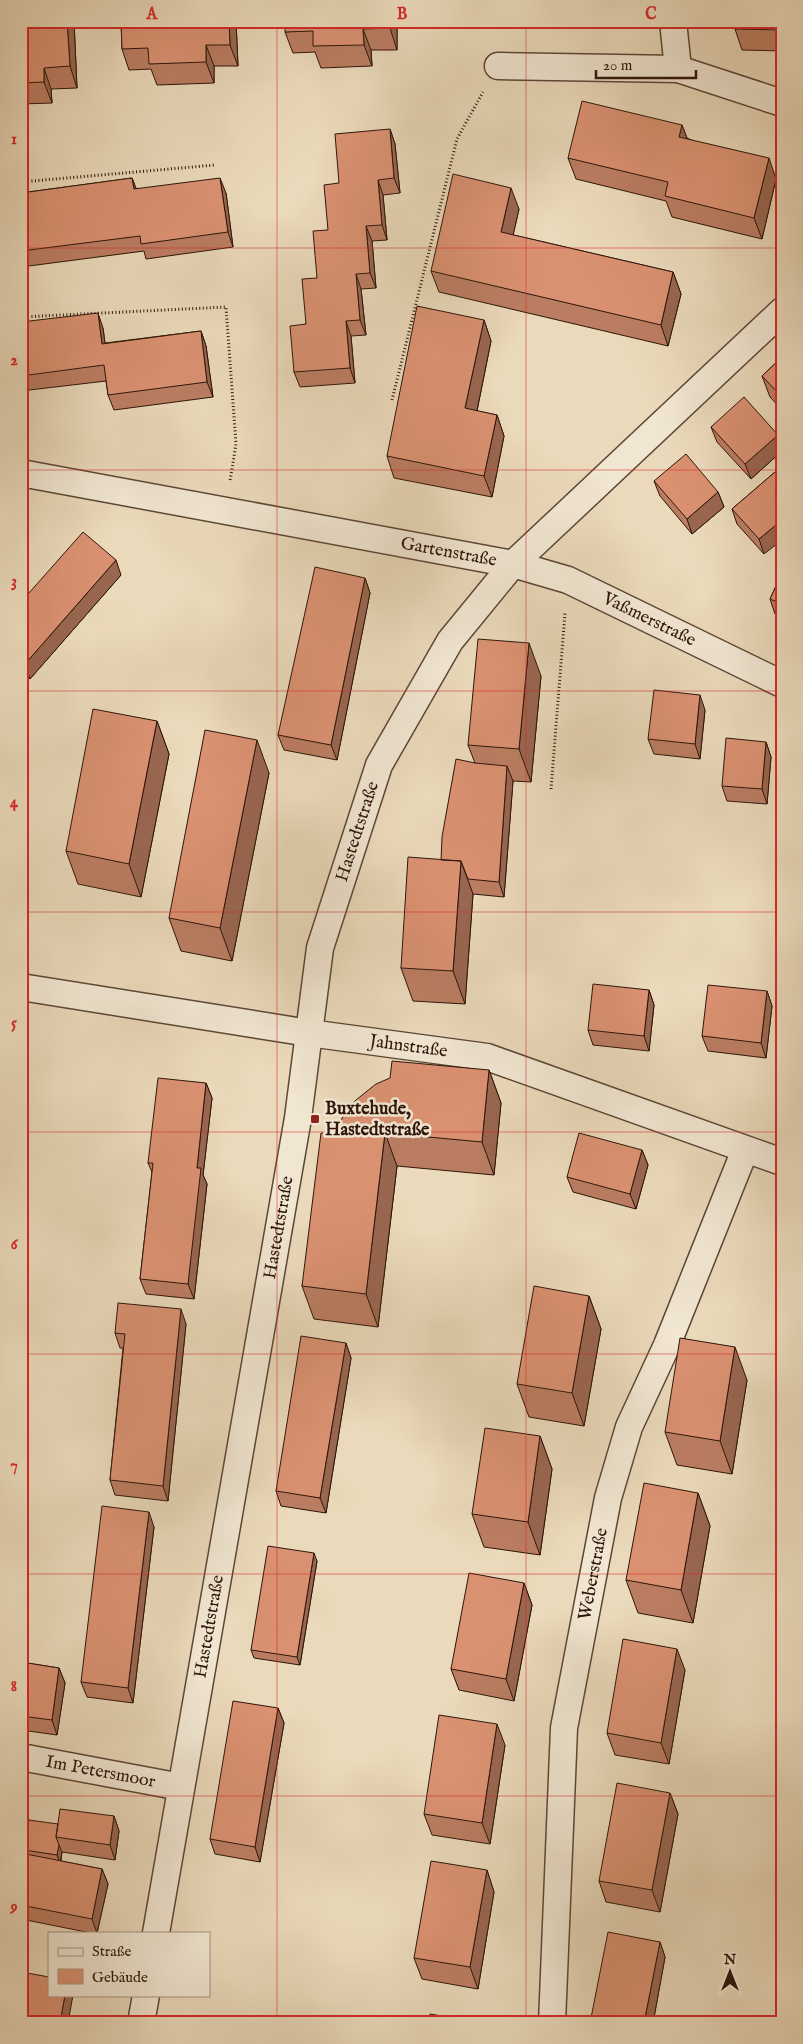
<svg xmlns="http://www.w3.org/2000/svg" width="803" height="2044" font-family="'IM FELL English',serif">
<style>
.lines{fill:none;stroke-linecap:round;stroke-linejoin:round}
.street-casing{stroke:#5c4636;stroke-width:29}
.path{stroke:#2d150a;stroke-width:3;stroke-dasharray:1 2.5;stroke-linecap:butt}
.street{stroke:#f1e6d2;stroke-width:26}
.wall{fill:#bb7d62;stroke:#2d150a}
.shaded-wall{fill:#996650;stroke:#2d150a}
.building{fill:#da9172;stroke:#2d150a}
.grid{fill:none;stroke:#d62828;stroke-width:1;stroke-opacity:0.55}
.poi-dot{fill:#8f2418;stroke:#f1e6d2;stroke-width:2}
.labels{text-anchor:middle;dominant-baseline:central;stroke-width:5;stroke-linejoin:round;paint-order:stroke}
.street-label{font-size:18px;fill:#2d150a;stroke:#f1e6d2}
.poi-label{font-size:18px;font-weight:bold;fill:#2d150a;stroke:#f1e6d2;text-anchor:start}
.neatline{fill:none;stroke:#d62828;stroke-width:2}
.grid-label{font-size:16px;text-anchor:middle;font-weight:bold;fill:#d62828}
</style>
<rect width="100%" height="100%" fill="#ead9ba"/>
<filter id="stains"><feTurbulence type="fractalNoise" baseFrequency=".004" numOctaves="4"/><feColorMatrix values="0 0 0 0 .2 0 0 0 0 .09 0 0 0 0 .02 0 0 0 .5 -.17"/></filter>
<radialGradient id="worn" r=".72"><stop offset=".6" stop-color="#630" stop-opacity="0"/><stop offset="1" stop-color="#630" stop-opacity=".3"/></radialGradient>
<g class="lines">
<g class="street-casing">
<g id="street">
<path d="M673 21 678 69"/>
<path d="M498 66 678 69 782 103"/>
<path id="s1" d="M21 473 513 564 568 580 782 684"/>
<path id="s2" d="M21 987 309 1033 487 1057 782 1162"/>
<path id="s3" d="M21 1757 181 1787"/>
<path id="s4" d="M156 1933 298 1118 320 948 379 765 450 641 513 564 782 311"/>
<path d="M141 2023 146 1995"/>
<path id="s5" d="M552 2023 564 1728 608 1498 629 1427 667 1345 745 1150"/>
</g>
</g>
<path class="path" d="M21 182 215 165
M21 317 226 307 236 444 230 481
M392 400 457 139 483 92
M551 789 565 613"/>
<use href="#street" class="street"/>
</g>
<path class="wall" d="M21 21H74L77 88 51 89 52 103 21 104Z
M121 21H236L238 66H214V83L157 85 151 69 129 70 122 49Z
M397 21V50H371L372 66 321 68 315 52 293 53 285 32Z
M782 21V51L742 50 735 29Z
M682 125 687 138 776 179 762 239 672 217 666 201 576 179 568 158Z
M390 129 395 144 400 193 383 195 387 240 372 241 376 288 361 289 366 335 351 336 355 383 300 387 294 372 317 278 339 183Z
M132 178 136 189 226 193 233 247 146 259 144 251 21 267V193Z
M519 209 513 235 673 272 681 294 668 346 439 292 431 271Z
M484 320 491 341 477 411 497 415 504 436 492 497 394 478 387 456Z
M21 322 103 328 105 343 201 331 206 346 213 397 114 410 108 395 106 381 21 391Z
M782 357V410L770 397 762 376Z
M711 427 778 435 782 445V451L751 479 717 442Z
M782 466 764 554 737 524 732 509Z
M654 481 718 492 724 507 692 534 660 496Z
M782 573V617L775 614 770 599Z
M121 575 30 679 21 672V602Z
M365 578 370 593 337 760 284 750 278 735Z
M541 676 531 782 513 781 504 897 473 894 465 1004 413 1001 401 968 441 860 475 763 468 745Z
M705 710 700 759 654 754 648 739Z
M157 721 169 754 141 897 78 884 66 851Z
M766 742 771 757 767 804 727 801 722 786Z
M269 773 232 961 181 951 169 918Z
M649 990 654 1005 649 1051 593 1045 588 1030Z
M767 991 772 1006 766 1058 708 1051 702 1036Z
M489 1070 501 1103 494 1175 397 1166 378 1327 314 1319 302 1286 339 1135Z
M206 1083 212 1098 203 1175 207 1184 194 1299 146 1294 140 1279 152 1172 148 1163Z
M642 1150 648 1165 636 1209 573 1192 567 1177Z
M589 1296 601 1329 584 1426 529 1417 517 1384Z
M186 1324 168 1501 115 1495 110 1480 123 1348H120L115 1333Z
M346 1343 351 1358 326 1513 281 1506 276 1491Z
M747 1380 732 1474 677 1465 665 1432Z
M540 1436 552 1469 540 1555 484 1547 472 1514Z
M698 1493 710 1526 693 1623 638 1613 626 1580Z
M154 1527 133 1703 87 1697 81 1682Z
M317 1561 300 1665 254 1658 251 1650Z
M524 1583 532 1605 514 1701 459 1690 451 1669Z
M21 1662 59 1668 65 1683 57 1735 21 1730Z
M685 1670 669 1764 615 1755 607 1733Z
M278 1708 284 1723 260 1862 215 1854 210 1839Z
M505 1745 490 1844 432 1835 424 1814Z
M670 1793 678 1814 660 1912 606 1902 599 1881Z
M114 1816 119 1831 115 1860 62 1852 61 1861 102 1869 108 1884 97 1933H91L21 1919V1853L26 1854 24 1850 58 1824Z
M487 1870 494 1892 478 1989 422 1979 414 1958Z
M660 1942 665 1957 653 2023H593L591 2018Z"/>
<path class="shaded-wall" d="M67 21H74L77 88 70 66Z
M229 21H236L238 66 230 45Z
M389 21H397V50L390 28Z
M363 29 371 50 372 66 364 45Z
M206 45 214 66V83L206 62Z
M44 68 51 89 52 103 44 82Z
M682 125 690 146 679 137Z
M390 129 395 144 400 193 394 178Z
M769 158 776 179 762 239 754 218Z
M132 178 138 193 134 189Z
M220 178 226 193 233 247 228 232Z
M378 180 383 195 387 240 382 225Z
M511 188 519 209 509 253 501 232Z
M366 226 372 241 376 288 370 273Z
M673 272 681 294 668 346 661 325Z
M356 274 361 289 366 335 360 320Z
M98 313 103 328 107 359 102 344Z
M484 320 491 341 473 430 465 408Z
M346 321 351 336 355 383 350 368Z
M201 331 206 346 213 397 207 382Z
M497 415 504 436 492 497 484 476Z
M778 435 782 445V451L751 479 745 464Z
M718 492 724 507 692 534 687 519Z
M782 520V540L764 554 759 539Z
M116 560 121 575 30 679 25 664Z
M365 578 370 593 337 760 331 745Z
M529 643 541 676 531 782 519 749Z
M700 695 705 710 700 759 695 744Z
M157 721 169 754 141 897 129 864Z
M257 740 269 773 232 961 220 928Z
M766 742 771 757 767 804 762 789Z
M507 766 513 781 504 897 499 882Z
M461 861 473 894 465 1004 453 971Z
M649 990 654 1005 649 1051 644 1036Z
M767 991 772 1006 766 1058 761 1043Z
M489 1070 501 1103 494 1175 482 1142Z
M206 1083 212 1098 203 1175 207 1184 194 1299 188 1284 197 1168Z
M385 1133 397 1166 378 1327 366 1294Z
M642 1150 648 1165 636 1209 630 1194Z
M589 1296 601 1329 584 1426 572 1393Z
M181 1309 186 1324 168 1501 163 1486Z
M346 1343 351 1358 326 1513 320 1498Z
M735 1347 747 1380 732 1474 720 1441Z
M540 1436 552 1469 540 1555 528 1522Z
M698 1493 710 1526 693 1623 681 1590Z
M149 1512 154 1527 133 1703 128 1688Z
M314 1553 317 1561 300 1665 297 1657Z
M524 1583 532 1605 514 1701 506 1679Z
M677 1649 685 1670 669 1764 661 1743Z
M59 1668 65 1683 57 1735 52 1720Z
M278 1708 284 1723 260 1862 255 1847Z
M497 1724 505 1745 490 1844 482 1823Z
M670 1793 678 1814 660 1912 652 1890Z
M114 1816 119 1831 115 1860 110 1845Z
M59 1845 62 1852 60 1863 57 1855Z
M102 1869 108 1884 97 1933 92 1919Z
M487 1870 494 1892 478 1989 470 1967Z
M660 1942 665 1957 653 2023H644Z
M65 1995H73L68 2023H60Z"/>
<path class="building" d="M21 21H67L70 66 44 68V82L21 83Z
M121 21H229L230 45H206V62L149 64 148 48 122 49Z
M285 21H389L390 28 363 29 364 45 313 46V31L285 32Z
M735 21H782V30L735 29Z
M582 101 682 125 679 137 769 158 754 218 665 196 668 182 568 158Z
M390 129 394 178 378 180 382 225 366 226 370 273 356 274 360 320 346 321 350 368 294 372 290 326 306 324 302 279 317 278 313 231 328 230 324 185 339 183 335 134Z
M453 174 511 188 501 232 673 272 661 325 431 271Z
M132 178 134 189 220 178 228 232 141 244 140 236 21 251V193Z
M417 306 484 320 465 408 497 415 484 476 387 456Z
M98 313 102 344 201 331 207 382 108 395 104 365 21 376V322Z
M782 357V397L762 376Z
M744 397 778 435 745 464 711 427Z
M686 454 718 492 687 519 654 481Z
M782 466V520L759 539 732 509Z
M83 532 116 560 25 664 21 661V602Z
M315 567 365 578 331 745 278 735Z
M782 573V604L770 599Z
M478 639 529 643 519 749 468 745Z
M654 690 700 695 695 744 648 739Z
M93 709 157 721 129 864 66 851Z
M205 730 257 740 220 928 169 918Z
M726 738 766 742 762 789 722 786Z
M456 759 475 763 507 766 499 882 468 879 461 861 441 860 442 837Z
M408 857 461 861 453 971 401 968Z
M593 984 649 990 644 1036 588 1030Z
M708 985 767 991 761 1043 702 1036Z
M392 1061 489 1070 482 1142 385 1133 366 1294 302 1286 321 1133 339 1135 342 1118 356 1100 376 1084 390 1078Z
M158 1078 206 1083 197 1168H201L188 1284 140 1279 153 1163H148Z
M579 1133 642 1150 630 1194 567 1177Z
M534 1286 589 1296 572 1393 517 1384Z
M118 1303 181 1309 163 1486 110 1480 125 1334 115 1333Z
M301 1336 346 1343 320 1498 276 1491Z
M680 1338 735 1347 720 1441 665 1432Z
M485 1428 540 1436 528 1522 472 1514Z
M644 1483 698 1493 681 1590 626 1580Z
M102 1506 149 1512 128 1688 81 1682Z
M268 1546 314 1553 297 1657 251 1650Z
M469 1573 524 1583 506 1679 451 1669Z
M623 1639 677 1649 661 1743 607 1733Z
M21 1662 59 1668 52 1720 21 1716Z
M233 1701 278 1708 255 1847 210 1839Z
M439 1715 497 1724 482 1823 424 1814Z
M617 1783 670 1793 652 1890 599 1881Z
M60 1809 114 1816 110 1845 56 1837Z
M29 1820 58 1824 56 1837 59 1845 57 1855 24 1850Z
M21 1853 102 1869 92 1919 21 1905Z
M431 1861 487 1870 470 1967 414 1958Z
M608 1932 660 1942 644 2023H618L591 2018Z
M21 1972 49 1977V1995H65L60 2023H21Z
M430 2014 483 2023H428Z"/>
<path class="grid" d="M277 21V2023M526 21V2023M21 248H782M21 470H782M21 691H782M21 912H782M21 1132H782M21 1354H782M21 1574H782M21 1796H782"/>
<rect class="poi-dot" x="310" y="1114" width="10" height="10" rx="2.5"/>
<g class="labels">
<g class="street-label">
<text stroke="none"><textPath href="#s1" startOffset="435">Gartenstraße</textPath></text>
<text stroke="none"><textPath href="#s1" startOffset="648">Vaßmerstraße</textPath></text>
<text stroke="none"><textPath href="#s4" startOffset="1121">Hastedtstraße</textPath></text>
<text stroke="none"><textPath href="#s2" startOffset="392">Jahnstraße</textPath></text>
<text stroke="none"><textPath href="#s4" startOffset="716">Hastedtstraße</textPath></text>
<text stroke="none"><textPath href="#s5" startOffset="452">Weberstraße</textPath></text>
<text stroke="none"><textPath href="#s4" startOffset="311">Hastedtstraße</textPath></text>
<text stroke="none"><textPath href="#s3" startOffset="81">Im Petersmoor</textPath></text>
</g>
<g class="poi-label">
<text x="325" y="1109">Buxtehude,<tspan x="325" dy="21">Hastedtstraße</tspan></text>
</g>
</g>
<rect width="803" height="2044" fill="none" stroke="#ead9ba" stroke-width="55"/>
<rect x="48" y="1932" width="162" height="65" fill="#f1e6d2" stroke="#a39282"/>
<rect x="58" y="1948" width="25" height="8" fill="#f1e6d2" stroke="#a39282"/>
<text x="92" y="1956" font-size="15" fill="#2d150a">Straße</text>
<rect x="58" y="1969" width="25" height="15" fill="#da9172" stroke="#a39282"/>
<text x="92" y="1982" font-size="15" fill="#2d150a">Gebäude</text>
<g transform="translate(730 1972)" stroke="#f1e6d2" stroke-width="4" paint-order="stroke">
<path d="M0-4L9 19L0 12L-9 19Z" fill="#2d150a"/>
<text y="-8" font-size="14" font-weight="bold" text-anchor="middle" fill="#2d150a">N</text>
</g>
<path d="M596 70v8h100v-8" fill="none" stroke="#2d150a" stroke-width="2.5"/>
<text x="603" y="70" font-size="15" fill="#2d150a" stroke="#f1e6d2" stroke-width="4" paint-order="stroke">20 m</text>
<rect x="28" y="28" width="748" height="1988" class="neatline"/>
<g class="grid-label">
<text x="152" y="19">A</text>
<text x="402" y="19">B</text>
<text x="651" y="19">C</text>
<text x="14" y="144">1</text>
<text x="14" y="365">2</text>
<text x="14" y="586">3</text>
<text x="14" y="807">4</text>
<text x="14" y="1028">5</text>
<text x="14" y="1249">6</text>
<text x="14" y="1470">7</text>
<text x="14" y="1691">8</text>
<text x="14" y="1912">9</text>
</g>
<rect width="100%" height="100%" filter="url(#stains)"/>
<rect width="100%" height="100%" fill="url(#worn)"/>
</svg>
